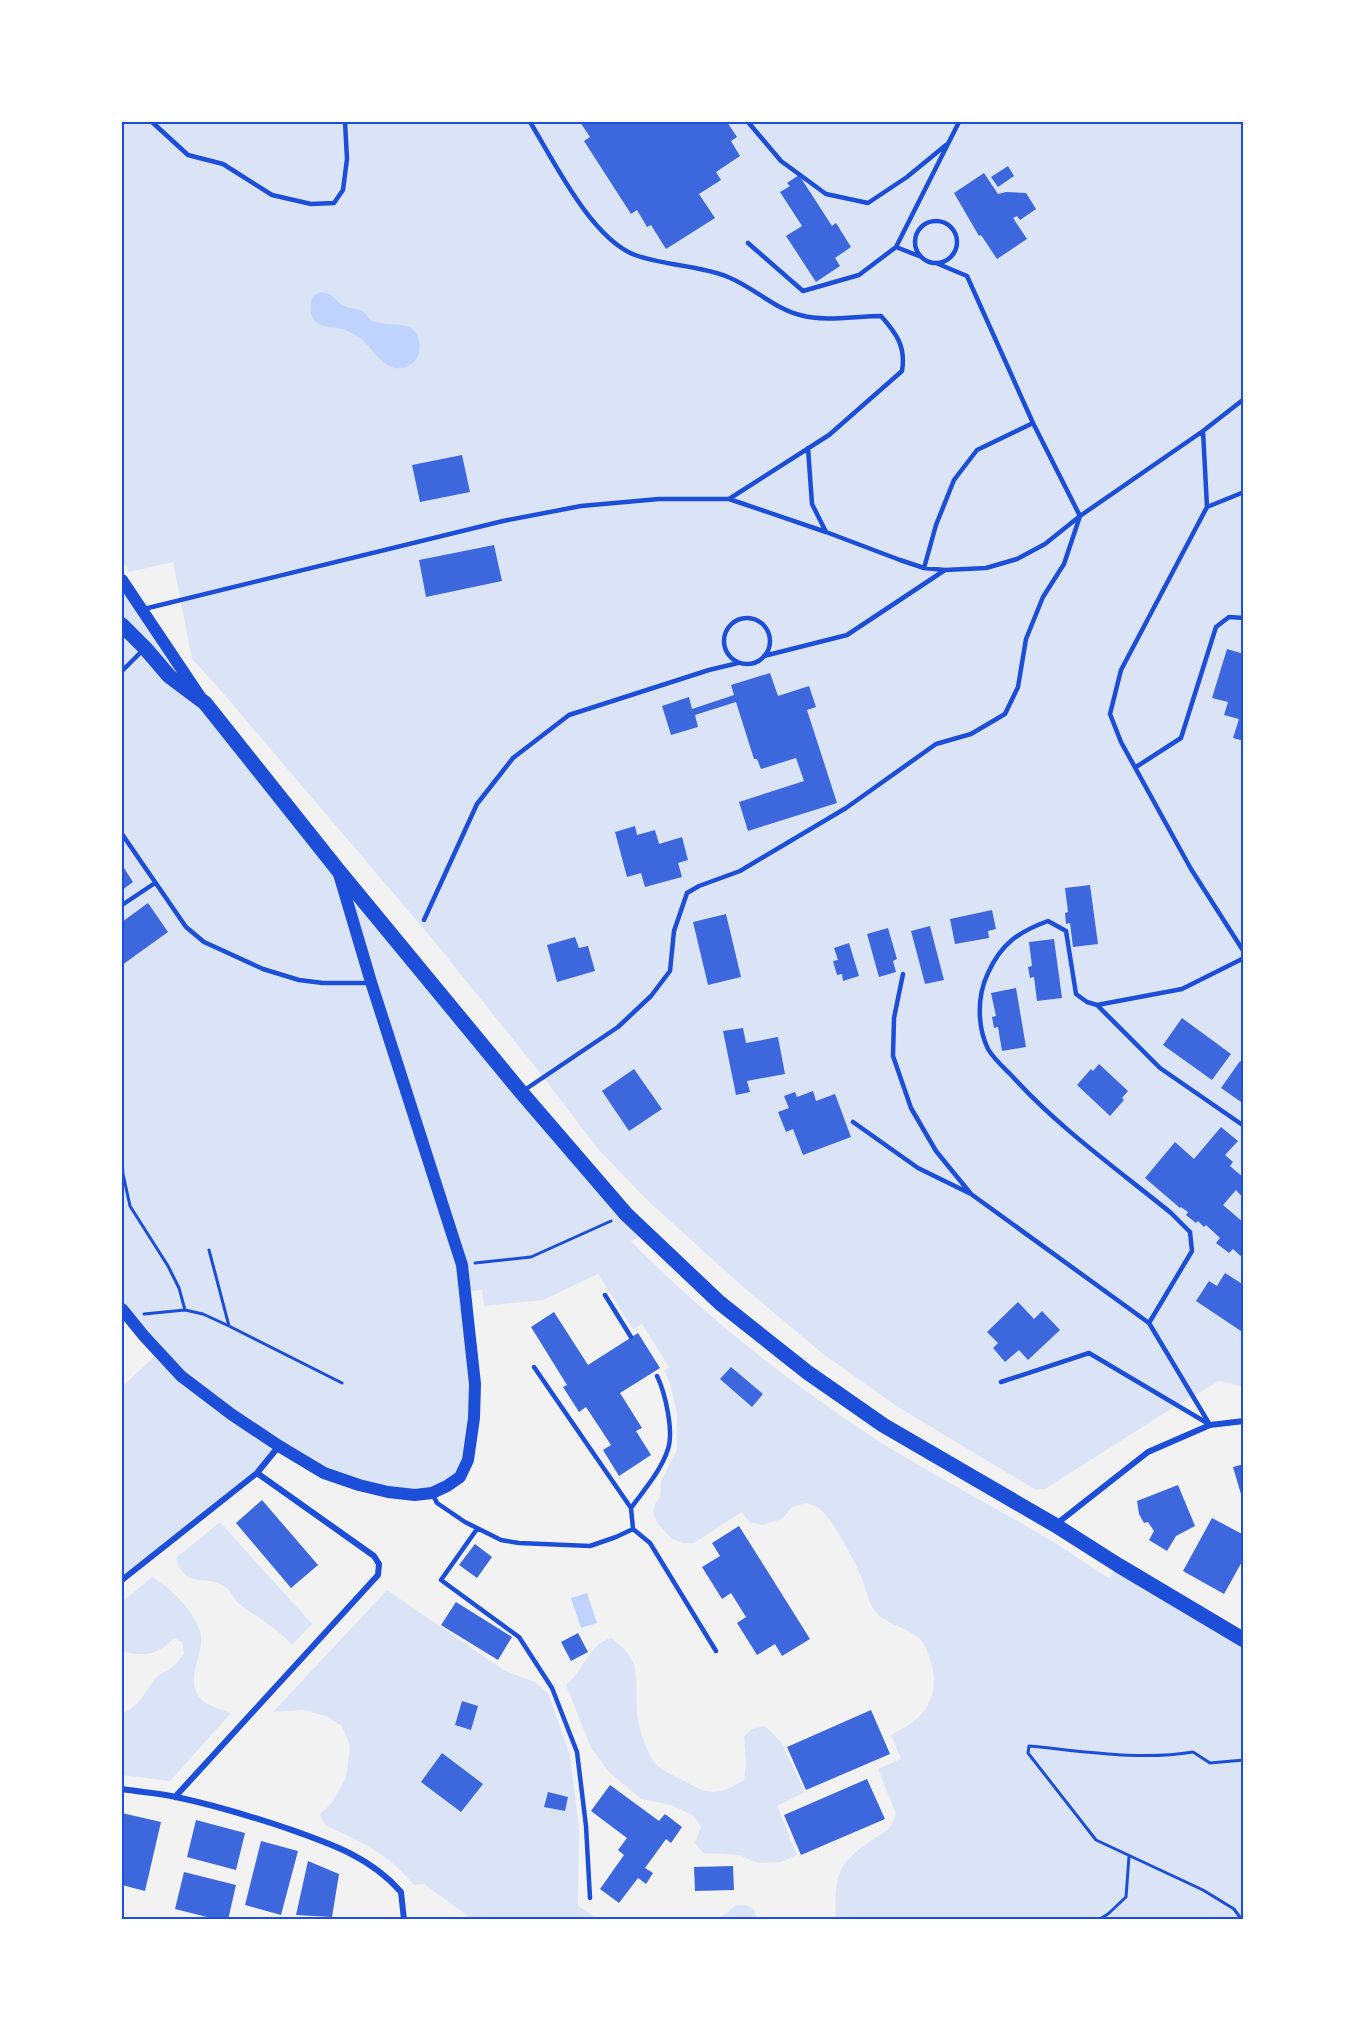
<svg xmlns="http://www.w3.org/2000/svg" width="1365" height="2041" font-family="'Public Sans',sans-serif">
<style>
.green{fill:#dbe4f7}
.water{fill:#bfd3fe}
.building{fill:#3d67dc}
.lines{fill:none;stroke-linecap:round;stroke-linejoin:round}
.path{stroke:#1d4ed8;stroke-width:3}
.service{stroke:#1d4ed8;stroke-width:4.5}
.minor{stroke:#1d4ed8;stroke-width:6}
.secondary{stroke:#1d4ed8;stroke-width:12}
.primary{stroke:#1d4ed8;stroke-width:15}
.neatline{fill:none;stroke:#1d4ed8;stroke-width:2}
</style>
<rect width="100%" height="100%" fill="#f2f2f2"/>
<path class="green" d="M122 122H1243V1387L1219 1381 1163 1414 1045 1489 1036 1490 898 1407 823 1354 742 1286 647 1200 598 1149 537 1069 434 941 216 685 192 659 173 562 129 572 122 561Z
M122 580 205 704 646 1233 631 1241C703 1315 785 1379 871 1436 925 1471 984 1501 1040 1534 1064 1548 1086 1564 1109 1578L1118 1565 1243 1640V1919H836C834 1878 836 1864 872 1840 888 1829 889 1833 896 1814L878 1769 901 1759 891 1735C925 1719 942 1697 930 1659 927 1650 924 1641 916 1636 901 1625 880 1623 871 1605 867 1597 865 1587 862 1579 856 1563 831 1516 819 1508 815 1506 810 1504 806 1503L792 1507 782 1519 762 1525 749 1522 742 1512 694 1543H683L672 1539 658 1524 653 1514 655 1504 660 1497 661 1481 677 1450V1414L670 1383 664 1371 669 1367 642 1324 633 1329 598 1274 543 1300 484 1306 482 1290 465 1292 475 1384 460 1477 432 1493 359 1485 279 1446 257 1473 122 1580V1387L159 1352 122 1309Z
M220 1522 312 1624 292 1645C275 1626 257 1618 238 1603 233 1598 232 1592 227 1588 206 1572 186 1592 176 1558Z
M152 1577C170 1587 198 1614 201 1636 203 1657 184 1681 201 1699 208 1706 222 1710 231 1713L170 1781 122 1775V1714C138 1707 145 1693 155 1679 159 1673 169 1671 175 1665 178 1662 181 1657 184 1654L182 1642 174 1638C157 1656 144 1657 122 1651V1602Z
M387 1590 505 1671 535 1682 548 1693 570 1755 579 1828 578 1906 599 1919H472L424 1884 414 1885C389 1854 360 1841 325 1825L320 1814 331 1804 346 1778 350 1746 342 1726 326 1716 303 1710 273 1712Z
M611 1638C643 1660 635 1678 637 1711 637 1723 642 1735 646 1746 649 1753 652 1761 658 1766 665 1772 677 1777 686 1782 711 1796 719 1795 744 1780L746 1764 744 1736 752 1729 765 1726 781 1742 805 1792 777 1806 797 1855 781 1862 758 1863 739 1855 703 1853 695 1843 701 1827 694 1816 671 1805 641 1799 610 1773 591 1748 566 1685C583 1671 590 1643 611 1638Z
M736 1905H746L754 1909 757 1919H719Z"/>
<path class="water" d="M321 292C335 294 334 300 344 306 350 309 357 308 362 311 367 314 369 321 375 322 391 327 414 319 419 340 420 346 420 352 417 358 414 363 408 367 402 368 382 371 373 347 359 337 352 333 345 329 338 328 331 327 322 327 316 322 309 315 310 304 313 296Z
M587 1593 597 1623 581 1628 571 1598Z"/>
<path class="building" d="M580 122H727L737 137 731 141 740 156 716 172 721 180 699 194 715 218 666 249 651 225 647 227 637 210 631 214 584 141 590 137Z
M1008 166 1014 176 998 187 991 177Z
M984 173 998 194 1006 192 1026 193 1036 209 1020 220 1017 216 1013 218 1027 239 997 259 981 235 979 236 954 193Z
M799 175 832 226 836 223 851 247 835 258 840 266 816 282 786 236 802 226 780 192 790 186 787 183Z
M462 455 470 492 420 502 412 465Z
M494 545 502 581 426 597 419 560Z
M1227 649 1244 654V741L1233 738 1239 719 1224 715 1228 702 1212 698Z
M770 673 778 696 809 686 816 707 807 710 837 803 748 831 739 802 804 781 796 758 761 769 757 759H754L736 702 695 715 698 727 671 735 662 706 689 697 692 709 734 695 731 685Z
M635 826 637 835 655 830 659 844 682 837 688 860 678 863 682 877 645 887 641 873 627 877 615 832Z
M122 865 133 882 122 890Z
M1090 885 1098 944 1073 947 1070 923 1066 924 1065 913 1068 912 1065 888Z
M148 903 168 932 122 965V922Z
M992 910 996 929 988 931 989 938 955 944 950 919Z
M726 914 741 977 708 985 693 922Z
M930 926 944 980 925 984 911 931Z
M888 928 897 959 893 961 896 972 879 977 867 934Z
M575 937 579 948 588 946 595 971 557 982 547 945Z
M1054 939 1062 998 1037 1001 1034 977 1030 978 1028 967 1032 966 1029 942Z
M849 943 859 976 843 981 842 974 837 975 833 961 838 960 834 948Z
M1016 988 1026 1047 1002 1051 998 1027 994 1028 992 1017 996 1016 991 993Z
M1182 1018 1231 1054 1212 1080 1163 1045Z
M743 1028 746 1043 778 1037 785 1074 747 1081 750 1092 736 1095 723 1031Z
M1240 1061 1244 1064V1104L1221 1088Z
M1099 1064 1128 1091 1122 1098 1124 1100 1110 1116 1077 1085 1091 1069 1093 1071Z
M634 1069 662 1109 629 1131 602 1091Z
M813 1091 816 1101 835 1094 851 1137 803 1155 793 1129 786 1132 778 1112 789 1108 784 1096 795 1092 797 1097Z
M1221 1127 1238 1141 1225 1155 1233 1162 1230 1166 1244 1178V1199L1236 1190 1223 1205 1244 1223V1259L1233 1249 1229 1253 1216 1243 1220 1238 1206 1225 1204 1227 1198 1221 1196 1223 1186 1215 1188 1212 1181 1207 1180 1208 1145 1178 1175 1142 1194 1159Z
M1225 1273 1244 1285V1333L1196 1301 1209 1281 1217 1286Z
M1018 1302 1034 1319 1042 1311 1060 1330 1028 1360 1019 1350 1005 1362 993 1348 998 1343 987 1332Z
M554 1312 588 1365 638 1333 660 1368 620 1393 642 1428 636 1431 651 1455 619 1476 603 1450 611 1445 586 1407 579 1412 563 1387 567 1385 531 1327Z
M731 1367 763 1394 752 1407 720 1379Z
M1244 1464V1501H1243L1233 1467Z
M1178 1485 1195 1526 1176 1536 1167 1551 1149 1540 1154 1531 1148 1522 1144 1523 1139 1514 1137 1501Z
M262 1500 318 1565 291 1588 236 1523Z
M1212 1518 1244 1535V1558L1224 1594 1183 1571Z
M739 1526 810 1639 782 1656 775 1644 757 1655 737 1623 746 1617 731 1593 722 1599 702 1567 720 1556 712 1543Z
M475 1544 492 1557 477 1578 459 1565Z
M456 1602 512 1637 498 1660 441 1625Z
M578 1633 588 1652 571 1661 561 1642Z
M462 1701 478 1706 471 1730 455 1725Z
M871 1710 890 1754 806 1790 787 1747Z
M442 1753 483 1784 461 1812 421 1782Z
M867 1779 885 1819 801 1855 784 1815Z
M610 1785 659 1821 665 1814 682 1827 671 1843 666 1839 645 1868 653 1873 646 1884 638 1878 619 1903 600 1889 624 1855 618 1850 627 1838 591 1811Z
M548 1792 568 1797 565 1811 544 1807Z
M122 1813 161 1822 145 1891 122 1885Z
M196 1820 245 1833 236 1870 187 1857Z
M261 1841 298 1851 281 1915 245 1905Z
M308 1861 339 1874 332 1917 296 1915Z
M733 1866 734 1890 695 1891 694 1867Z
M184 1872 236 1885 228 1920H219L175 1909Z"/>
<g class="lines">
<path class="path" d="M122 1158 123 1174 130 1206 168 1266 179 1288 185 1310
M209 1250 229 1326
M475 1263 531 1257 611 1221
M144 1314 185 1310 203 1314 229 1326 342 1383
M1098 1920 1108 1914 1126 1897 1129 1856
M1242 1920 1234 1909 1203 1890 1096 1840 1028 1753 1029 1746C1083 1751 1139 1761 1193 1752L1210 1763 1244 1760"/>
<path class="service" d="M152 122 188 155 223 164 272 195 311 204 334 203 343 190 347 159 345 122
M530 122C554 161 591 238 635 255 665 266 699 265 728 277 753 287 775 309 800 315 825 322 855 316 881 316 897 334 906 347 902 371L829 435 729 499
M748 122 781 161 826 194 868 203 907 177 946 145
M915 242a21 21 0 1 1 42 0a21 21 0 1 1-42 0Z
M748 243 803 291 859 275 896 247 959 122
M896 247 919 256
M936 263 967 276 1033 423 1080 516 1203 431 1244 399
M1203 431 1207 507 1121 670 1110 714 1121 742 1191 869 1244 952
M808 448 812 504 826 532
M1207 507 1244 492
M924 568 936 525 954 480 977 450 1033 423
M144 609 503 521 581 506 659 499H729L826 532 900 560 924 568 945 570
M724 641a23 23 0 1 1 46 0a23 23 0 1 1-46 0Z
M122 671 143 650
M1136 767 1181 738 1216 627 1229 617 1244 618
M122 834 186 927 204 942 263 969 299 980 323 983H369
M122 905 155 883
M424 920 477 804 513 758 569 715 709 670 738 663
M1244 958 1182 989 1097 1005 1160 1068 1244 1126
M903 974 894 1018 893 1056 911 1108 936 1151 971 1194 1149 1323
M1097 1005 1087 1002 1076 994 1066 931 1048 921C1018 932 1001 944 988 973 977 996 977 1026 988 1049 993 1058 1004 1068 1012 1076 1059 1128 1117 1169 1171 1213L1190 1232 1192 1251 1149 1323 1210 1425
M523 1091 618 1027 651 996 670 971 674 931 687 893 699 886 740 871 846 808 936 744 971 734 1005 714 1018 687 1026 639 1043 597 1064 564 1080 516 1045 544 1017 559 986 568 945 570 847 635 764 656
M853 1122 918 1168 969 1193
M605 1295 631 1337
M534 1367 631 1508 633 1529
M1001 1382 1089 1353 1207 1423
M433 1495 437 1503 465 1522 501 1540 519 1543 590 1546 616 1537 633 1529 650 1543 716 1651
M631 1508C644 1490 661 1471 668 1449 674 1431 665 1392 657 1376
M477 1529 441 1580 519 1637 552 1688 577 1752 586 1826 590 1898"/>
<path class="minor" d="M1055 1525 1148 1452 1210 1425 1244 1421
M122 1580 257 1473 279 1446
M122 1789C140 1792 158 1793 176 1797 214 1805 250 1816 286 1828 329 1843 371 1857 401 1892L404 1920
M175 1797 378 1575 379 1564 374 1556 257 1473"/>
<path class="secondary" d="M122 580 199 695
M122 1309 144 1336 181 1376 231 1414 279 1446 324 1473 359 1485 388 1492 415 1495 432 1493 447 1486 460 1477 468 1460 474 1418 475 1384 462 1265 371 982 339 874"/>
<path class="primary" d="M122 625 145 648 169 676 205 703 338 870 521 1092 626 1214 720 1303 807 1372 883 1425 1055 1525 1118 1565 1244 1640"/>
</g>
<rect width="1365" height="2041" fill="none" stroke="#ffffff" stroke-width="246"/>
<rect x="123" y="123" width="1119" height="1795" class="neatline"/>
</svg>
